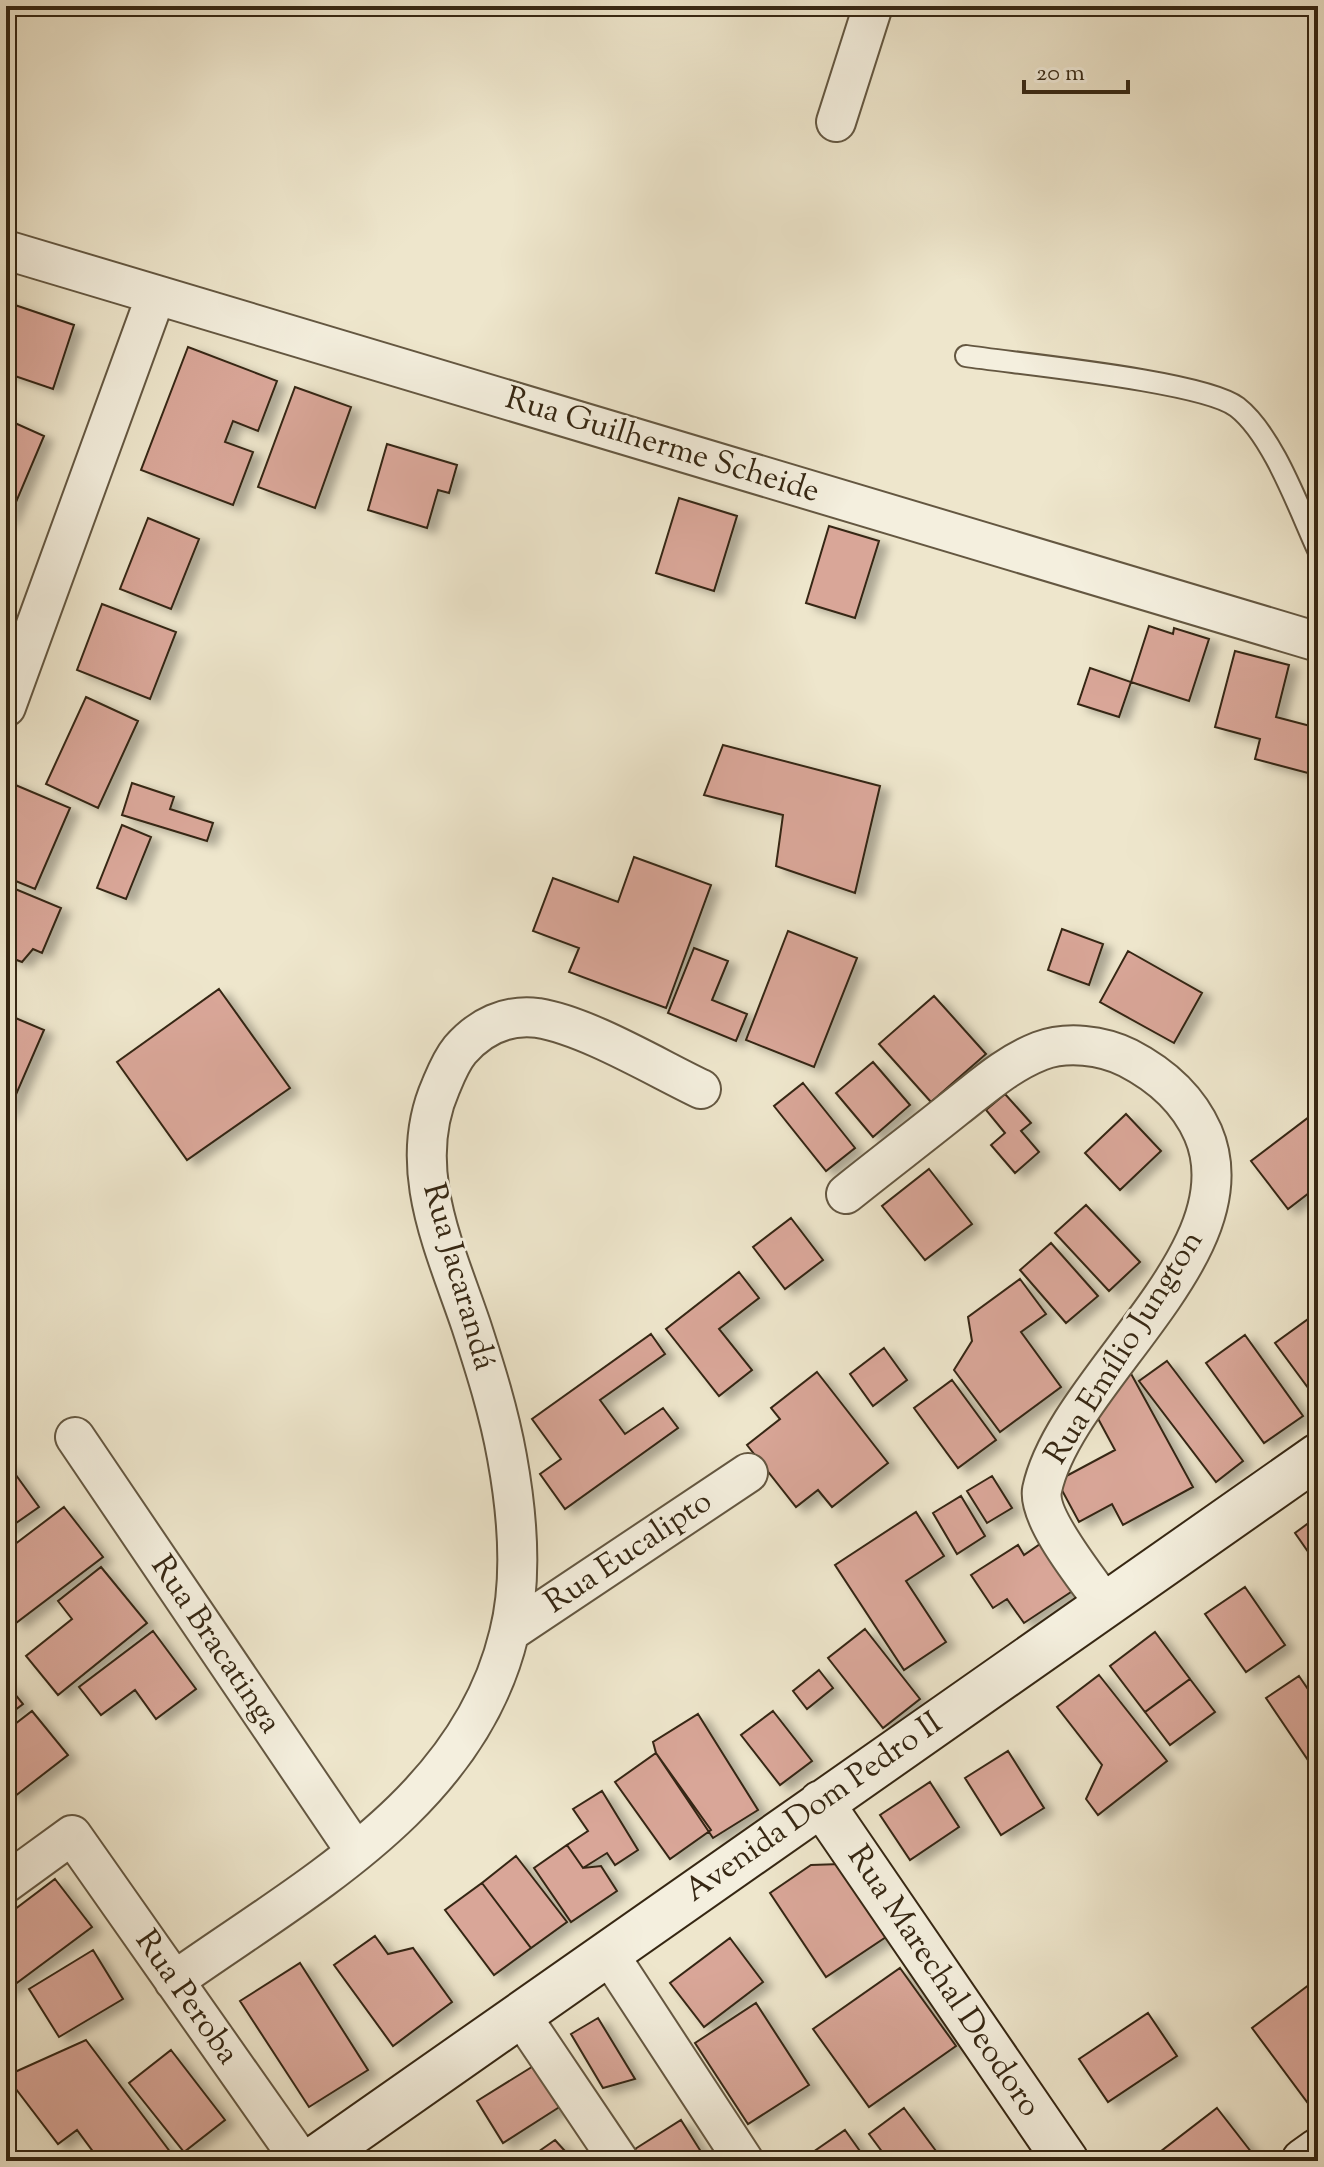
<svg xmlns="http://www.w3.org/2000/svg" width="1324" height="2167" font-family="'Sorts Mill Goudy',serif">
<style>
.building{fill:#d9a698;stroke:#362713;stroke-width:2;filter:url(#shadow)}
.lines{fill:none;stroke-linecap:round;stroke-linejoin:round}
.lane-casing{stroke:#645741;stroke-width:24}
.street-casing{stroke:#645741;stroke-width:42}
.secondary-casing{stroke:#362713;stroke-width:48}
.lane{stroke:#f4efde;stroke-width:20}
.street{stroke:#f4efde;stroke-width:38}
.secondary{stroke:#f4efde;stroke-width:44}
.labels{text-anchor:middle;dominant-baseline:central;stroke-width:6;stroke-linejoin:round;paint-order:stroke}
.street-label{font-size:32px;fill:#362713;stroke:#f4efde}
</style>
<defs>
<filter id="shadow"><feDropShadow dx="9" dy="5" stdDeviation="4" flood-color="#0004"/></filter>
</defs>
<rect width="100%" height="100%" fill="#eee6cc"/>
<filter id="stains"><feTurbulence type="fractalNoise" baseFrequency=".0025" numOctaves="4"/><feColorMatrix values="0 0 0 0 .2 0 0 0 0 .09 0 0 0 0 .02 0 0 0 .5 -.17"/></filter>
<radialGradient id="worn" r=".72"><stop offset=".6" stop-color="#630" stop-opacity="0"/><stop offset="1" stop-color="#630" stop-opacity=".3"/></radialGradient>
<path class="building" d="M6 302 74 325 53 389 6 373Z
M188 347 277 381 258 431 233 421 225 442 253 452 233 505 141 470Z
M295 387 351 407 315 508 258 487Z
M6 419 44 436 8 521 6 520Z
M387 444 457 465 449 493 438 490 427 528 368 510Z
M679 498 737 516 714 591 656 573Z
M148 518 199 539 171 609 120 589Z
M829 526 879 541 855 618 806 603Z
M102 604 176 632 150 699 77 670Z
M1149 626 1173 634 1174 628 1209 639 1189 701 1131 682Z
M1235 651 1289 665 1276 717 1318 728 1308 773 1255 759 1260 739 1215 727Z
M1090 668 1131 682 1119 717 1078 704Z
M86 697 138 721 98 808 46 784Z
M723 745 880 786 855 893 776 866 783 815 704 795Z
M6 781 70 808 35 889 6 877Z
M132 783 174 797 170 809 213 823 207 841 122 815Z
M122 825 151 837 126 899 97 888Z
M634 857 711 885 666 1008 569 972 579 948 533 931 553 878 618 902Z
M8 886 61 908 42 953 33 949 22 962 6 956Z
M1062 929 1103 944 1089 985 1048 970Z
M788 931 857 958 814 1067 746 1040Z
M694 948 728 961 712 1000 747 1014 736 1041 668 1013Z
M1128 951 1202 993 1174 1043 1100 1002Z
M219 989 290 1088 187 1160 117 1062Z
M934 996 986 1054 931 1102 879 1044Z
M6 1014 44 1030 8 1113 6 1112Z
M873 1062 910 1105 873 1137 836 1093Z
M803 1083 855 1148 826 1171 774 1106Z
M1005 1094 1031 1123 1021 1131 1039 1152 1015 1173 991 1145 1005 1133 986 1110Z
M1126 1114 1161 1151 1120 1190 1085 1153Z
M1309 1117 1318 1128V1186L1288 1209 1251 1161Z
M929 1169 972 1224 925 1260 882 1206Z
M1086 1205 1140 1262 1109 1291 1055 1233Z
M791 1218 823 1260 785 1289 753 1247Z
M1051 1243 1098 1296 1066 1323 1020 1270Z
M739 1272 759 1298 719 1329 752 1370 719 1396 666 1329Z
M1020 1279 1046 1314 1021 1332 1061 1387 1000 1432 954 1370 972 1341 968 1317Z
M1311 1317 1318 1326 1317 1400 1275 1343Z
M651 1334 665 1354 600 1400 625 1434 663 1408 678 1428 565 1509 540 1474 561 1459 532 1419Z
M1245 1335 1303 1416 1264 1443 1206 1363Z
M884 1348 907 1380 873 1406 850 1374Z
M1167 1361 1243 1461 1216 1482 1139 1381Z
M1129 1370 1193 1487 1123 1525 1112 1504 1079 1522 1057 1481 1115 1450 1095 1413Z
M817 1372 888 1463 832 1507 818 1490 796 1507 747 1445 780 1419 771 1408Z
M952 1380 996 1440 958 1468 914 1408Z
M8 1464 39 1507 6 1530V1466Z
M992 1476 1012 1508 987 1523 967 1491Z
M961 1496 985 1536 957 1554 933 1513Z
M64 1507 103 1557 16 1623 6 1609V1551Z
M916 1512 944 1556 906 1581 946 1642 904 1670 835 1565Z
M1318 1516V1566L1295 1533Z
M1043 1542 1074 1590 1024 1623 1007 1599 993 1608 971 1575 1018 1545 1024 1555Z
M101 1567 147 1623 58 1695 26 1656 72 1619 58 1601Z
M1245 1587 1285 1645 1246 1672 1205 1614Z
M865 1629 920 1699 883 1728 828 1658Z
M153 1631 196 1689 156 1719 135 1690 101 1715 79 1687Z
M1155 1632 1190 1679 1145 1712 1110 1666Z
M819 1670 833 1688 807 1709 793 1691Z
M1099 1675 1167 1761 1098 1815 1086 1799 1102 1765 1057 1707Z
M1299 1676 1318 1704V1775L1266 1698Z
M1190 1679 1215 1712 1170 1745 1145 1712Z
M6 1683 23 1704 6 1717Z
M32 1711 68 1755 14 1797 6 1788V1731Z
M773 1711 812 1761 780 1785 741 1735Z
M698 1714 758 1810 713 1838 656 1753 653 1742Z
M1008 1751 1044 1808 1001 1835 965 1778Z
M656 1753 711 1830 670 1859 615 1782Z
M930 1782 959 1827 910 1860 880 1815Z
M602 1791 638 1850 615 1865 607 1853 583 1868 567 1845 588 1831 573 1809Z
M567 1845 583 1868 601 1866 617 1891 571 1922 534 1868Z
M516 1856 567 1922 531 1948 482 1883Z
M841 1864 889 1935 826 1977 770 1893 811 1865Z
M55 1879 92 1927 6 1991V1916Z
M482 1883 531 1948 494 1975 445 1910Z
M375 1936 388 1954 413 1948 452 2002 393 2046 334 1965Z
M730 1938 763 1982 704 2027 670 1983Z
M93 1950 123 1999 59 2037 29 1989Z
M300 1963 368 2070 309 2107 240 2001Z
M900 1968 956 2046 869 2107 813 2029Z
M1318 1978V2106L1313 2110 1252 2028Z
M756 2003 809 2085 748 2124 695 2043Z
M1148 2013 1177 2056 1108 2102 1079 2059Z
M598 2018 635 2079 603 2088 571 2034Z
M86 2040 177 2161H100L77 2130 58 2144 6 2076Z
M171 2050 225 2120 184 2152 129 2083Z
M535 2065 561 2106 503 2143 477 2101Z
M904 2108 939 2155 931 2161H889L869 2134Z
M1217 2108 1252 2153 1242 2161H1161L1156 2155Z
M681 2120 705 2158 642 2161 635 2149Z
M845 2130 867 2161H819L813 2152Z
M555 2140 574 2161H525Z"/>
<g class="lines">
<g class="lane-casing">
<path id="lane" d="M966 356C1019 364 1203 381 1237 407 1273 435 1299 509 1318 550"/>
</g>
<g class="street-casing">
<path id="street" d="M836 122 873 6
M6 250 1318 642
M6 707 156 295
M846 1194C882 1165 919 1137 955 1108 982 1087 1007 1064 1040 1051 1067 1041 1102 1045 1128 1058 1161 1075 1188 1099 1203 1133 1254 1251 1065 1380 1042 1490 1037 1518 1088 1580 1105 1604
M75 1437 356 1852
M510 1632 748 1473
M6 1883 72 1835 301 2161
M608 1953 744 2161
M174 1981C305 1888 469 1802 509 1634 523 1579 517 1512 507 1457 499 1412 485 1368 471 1325 445 1248 405 1167 441 1086 446 1074 451 1061 460 1050 480 1027 506 1014 538 1018 587 1026 655 1067 701 1089
M520 2014 619 2161"/>
</g>
<g class="secondary-casing">
<path id="secondary" d="M821 1803 1066 2161
M312 2161 1318 1456
M1304 2161 1318 2151"/>
</g>
<use href="#lane" class="lane"/>
<use href="#street" class="street"/>
<use href="#secondary" class="secondary"/>
</g>
<g class="labels">
<g class="street-label">
<text transform="translate(662 446) rotate(17)">Rua Guilherme Scheide</text>
<text transform="translate(458 1277) rotate(74)">Rua Jacarandá</text>
<text transform="translate(1125 1348) rotate(-58)">Rua Emílio Jungton</text>
<text transform="translate(629 1553) rotate(-34)">Rua Eucalipto</text>
<text transform="translate(215 1645) rotate(56)">Rua Bracatinga</text>
<text transform="translate(814 1808) rotate(-35)">Avenida Dom Pedro II</text>
<text transform="translate(943 1982) rotate(56)">Rua Marechal Deodoro</text>
<text transform="translate(186 1998) rotate(55)">Rua Peroba</text>
</g>
</g>
<rect width="1324" height="2167" fill="none" stroke="#eee6cc" stroke-width="32"/>
<rect x="8" y="8" width="1308" height="2151" fill="none" stroke="#362713" stroke-width="4"/>
<rect x="16" y="16" width="1292" height="2135" fill="none" stroke="#362713" stroke-width="2"/>
<path d="M1024 80v12h104v-12" fill="none" stroke="#362713" stroke-width="4"/>
<text x="1036" y="80" font-size="24" fill="#362713" stroke="#f4efde" stroke-width="6" paint-order="stroke">20 m</text>
<rect width="100%" height="100%" filter="url(#stains)"/>
<rect width="100%" height="100%" fill="url(#worn)"/>
</svg>
